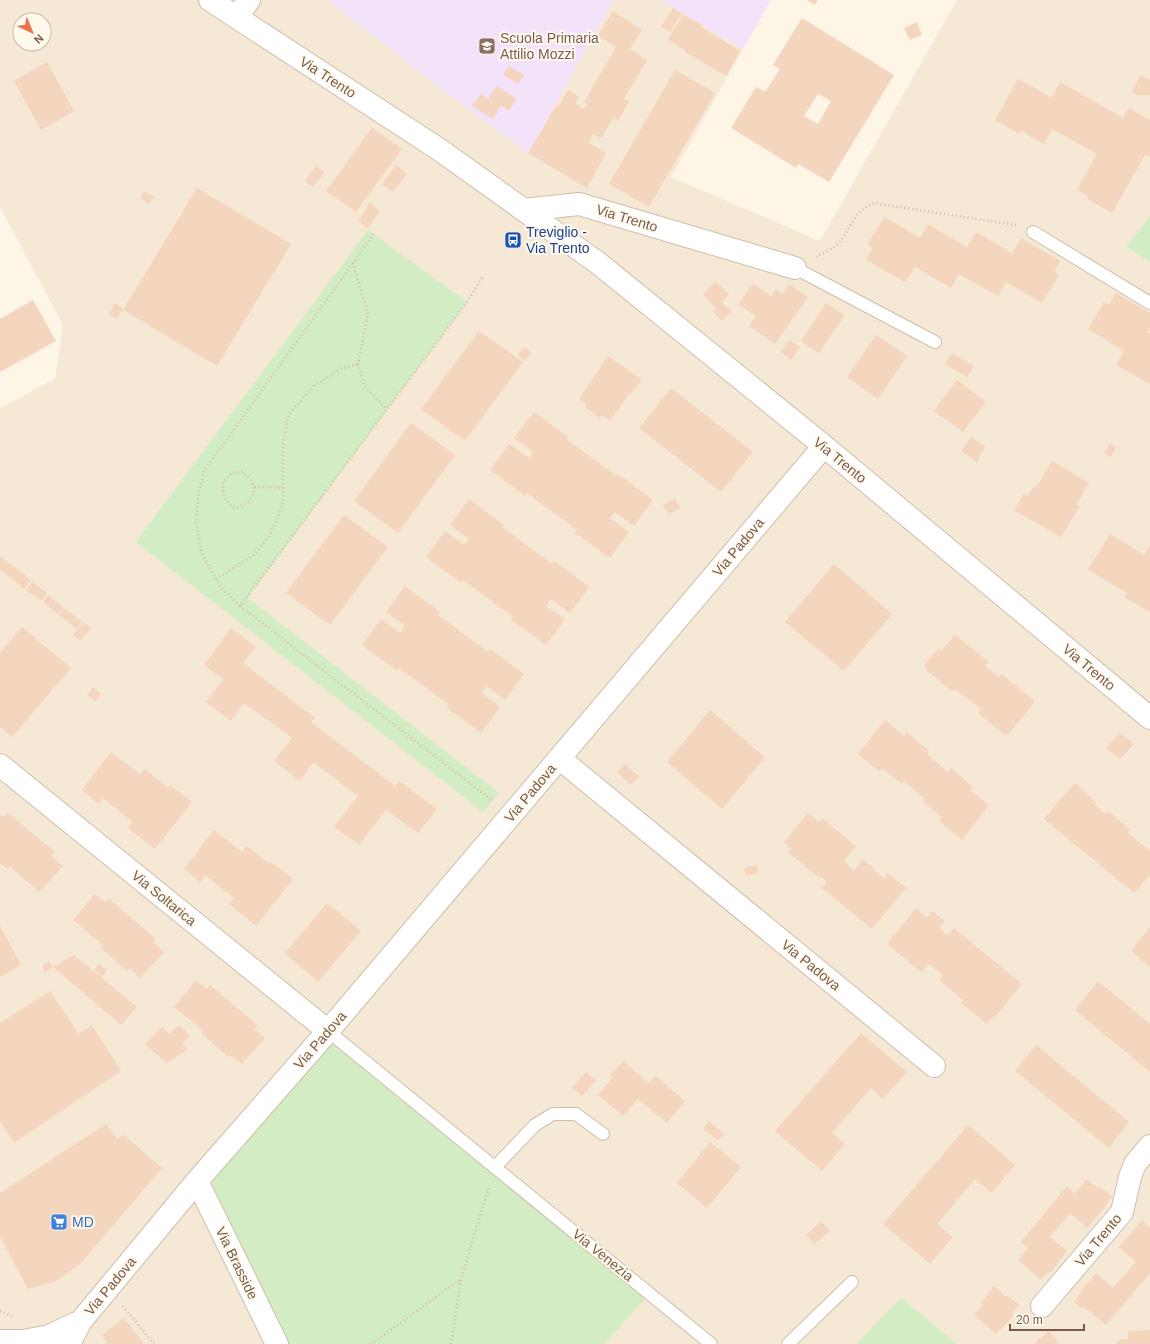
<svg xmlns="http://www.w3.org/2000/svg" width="1150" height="1344" font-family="Arial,sans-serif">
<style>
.residential{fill:#f5e8d4;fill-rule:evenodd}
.education{fill:#f2e3fa}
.green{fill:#d2ecc4}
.building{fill:#f4d5bd;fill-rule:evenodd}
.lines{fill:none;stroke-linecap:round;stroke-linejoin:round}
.service-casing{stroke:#d0bdab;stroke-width:14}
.minor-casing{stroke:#d0bdab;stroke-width:24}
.path{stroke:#d9b99f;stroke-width:2.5;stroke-dasharray:1 3;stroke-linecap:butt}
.service{stroke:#fff;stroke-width:12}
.minor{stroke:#fff;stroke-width:22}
.labels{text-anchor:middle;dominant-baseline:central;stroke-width:4;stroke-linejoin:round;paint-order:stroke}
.education-label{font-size:14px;fill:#785e54;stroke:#fff9ee;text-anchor:start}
.street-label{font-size:14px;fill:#785c49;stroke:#fff9ee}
.transit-label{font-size:14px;fill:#164399;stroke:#fff9ee;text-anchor:start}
.shop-label{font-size:14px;fill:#366cbe;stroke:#fff9ee;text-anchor:start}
</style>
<rect width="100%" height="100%" fill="#fdf5e6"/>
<path class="residential" d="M0 0H327L447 93 528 153 614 0H660L743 49 671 177 820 241 957 0H1150V216L1126 247 1150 262V1344H957L901 1299 856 1344H0V408L55 379 63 325 0 207ZM20 20H44V44H20Z"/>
<path class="education" d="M327 0H614L528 153 447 93Z
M660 0H771L743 49Z"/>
<path class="green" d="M1150 216V262L1126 247Z
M368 230 467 302 248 598 499 793 483 812 136 542Z
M328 1031 649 1294 604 1344H277L197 1181Z
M901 1298 957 1344H856Z"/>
<path class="building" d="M807 0H818L815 5Z
M673 8 682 13 670 32 661 27Z
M613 11 642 30 630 49 647 60 624 99 629 101 618 121 613 118 601 138 593 134 589 143 606 153 587 188 528 153 556 106 558 107 568 90 579 97 575 103 584 109 587 104 584 102 616 47 598 36Z
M683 14 702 25 701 27 740 51 726 76 685 52 686 51 668 40Z
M802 18 894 75 829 182 798 164 796 168 731 128 756 87 765 92 780 69 773 65ZM818 94 831 101 818 124 804 116Z
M917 22 922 35 910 40 904 28Z
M47 62 74 111 41 130 14 81Z
M509 66 524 75 518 84 503 75Z
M675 70 715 93 649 207 609 184Z
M1141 75 1150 80V95H1137L1131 92Z
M1018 79 1052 98 1060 82 1123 118 1129 108 1150 120V155L1149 157 1145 155 1112 213 1087 199 1088 196 1077 190 1097 154 1052 129 1044 144 1021 131 1020 134 995 120Z
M497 86 517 99 509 111 501 106 493 119 472 106 481 94 488 99Z
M372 128 402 149 356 212 326 191Z
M396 165 407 174 393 192 382 184Z
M316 166 325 172 313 187 305 181Z
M197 188 291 244 217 366 123 310Z
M144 191 154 197 149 204 140 198Z
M370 203 380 211 368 228 358 221Z
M884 217 920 238 928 224 967 247 976 232 1012 253 1021 238 1060 261 1054 272 1059 275 1042 303 1006 282 998 296 959 274 951 288 915 267 905 282 866 260 873 248 867 245Z
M715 281 729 294 722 302 731 311 722 321 713 312 716 308 703 295Z
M753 284 772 296 776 289 783 293 789 284 808 297 775 344 749 326 756 316 738 304Z
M1116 293 1150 313V327L1147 332 1150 333V384L1116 365 1124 351 1088 329 1104 302 1109 305Z
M33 300 56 341 0 372V319Z
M115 303 123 309 117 319 109 314Z
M826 303 845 315 819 353 801 341Z
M479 331 523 362 465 441 421 409Z
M876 335 907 356 878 399 847 377Z
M789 340 800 347 791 360 781 352Z
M524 347 531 353 525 361 517 355Z
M952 353 974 366 967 377 945 364Z
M608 356 642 380 630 395 629 394 610 421 602 415 600 418 585 407 587 405 579 399Z
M957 380 986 402 963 432 934 411Z
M671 388 753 452 721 492 639 428Z
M534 412 568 437 567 440 595 460 616 476 618 474 653 500 634 526 615 512 610 518 629 532 610 558 575 533 577 530 527 493 525 496 490 470 509 444 529 458 533 452 514 438Z
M411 423 455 455 398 533 354 501Z
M971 437 985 446 977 462 961 451Z
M1110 444 1116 447 1111 457 1104 453Z
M1052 461 1089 483 1076 505 1080 506 1061 537 1014 510 1024 494 1028 496 1035 485 1037 486Z
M675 498 680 508 668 514 663 505Z
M469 499 504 525 502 527 552 564 554 561 589 587 570 613 551 599 546 606 565 619 546 645 511 620 513 617 463 580 461 583 426 557 445 531 464 545 469 539 450 525Z
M344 515 388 547 330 625 286 593Z
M1110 534 1144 555 1150 545V612L1124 597 1127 593 1088 570Z
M0 556 31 580 24 589 0 569Z
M834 564 892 614 844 671 785 622Z
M32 582 47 593 41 601 26 590Z
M405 586 440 612 438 615 488 652 490 649 524 674 505 700 487 686 482 693 500 707 481 733 446 707 448 704 399 668 397 671 362 645 381 619 400 633 405 626 386 612Z
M48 595 63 607 58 614 43 602Z
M64 608 82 622 77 629 59 615Z
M84 622 91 628 80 641 73 635Z
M22 627 71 668 12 737 0 727V653Z
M231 628 256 647 243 663 315 718 311 722 395 786 399 781 437 809 418 833 386 810 359 845 334 827 358 796 313 762 300 781 274 761 292 738 244 703 231 721 206 702 223 679 204 665Z
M955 635 989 662 985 666 999 677 1001 674 1035 701 1008 735 1006 734 1005 735 978 713 981 709 955 689 953 692 926 670 927 668 924 666 938 649 941 651Z
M93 687 101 694 95 701 87 695Z
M710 710 765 757 722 809 667 762Z
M885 720 904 736 907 732 929 751 927 754 948 772 951 768 973 787 970 790 989 805 962 840 939 821 942 817 923 802 925 799 904 781 902 784 883 769 880 772 858 754Z
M1120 733 1134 744 1120 759 1106 748Z
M111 752 140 774 145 769 168 788 170 785 192 802 155 849 128 828 133 822 114 807 103 798 99 804 82 790Z
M625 764 639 776 631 785 617 772Z
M1075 783 1096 802 1094 805 1106 814 1108 811 1130 830 1127 832 1150 851V875L1134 893 1044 819Z
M8 813 55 852 51 856 63 866 39 892 10 867 8 870 0 863V814L4 817Z
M808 813 819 822 822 818 856 846 844 861 854 871 863 859 875 869 874 870 884 878 888 873 906 888 872 929 822 888 827 882 820 876 819 878 788 852 791 849 784 842Z
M214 830 242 852 247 846 269 864 271 862 293 879 256 926 229 904 234 898 215 883 205 875 200 882 184 869Z
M757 865 758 873 746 876 744 868Z
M95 894 105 902 109 899 127 914 156 939 153 942 164 952 140 978 129 968 127 971 101 948 103 945 73 920Z
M327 903 361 931 318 982 285 953Z
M916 908 927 918 932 911 945 921 939 928 948 935 954 928 1022 984 994 1018 993 1017 987 1024 961 1003 963 1000 939 980 943 975 929 964 921 972 887 944Z
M0 926 21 965 0 977Z
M1150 927V967L1131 951Z
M74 955 137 1007 121 1025 53 967 45 972 42 966 49 961 53 967Z
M99 964 107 970 102 977 94 970Z
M196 980 207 989 210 985 257 1025 254 1029 265 1038 242 1064 230 1055 228 1057 201 1033 203 1031 174 1007Z
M1098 981 1150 1024V1072L1075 1010Z
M50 991 79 1034 92 1025 121 1071 14 1143 0 1121V1023Z
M179 1025 190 1035 182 1044 188 1049 167 1063 145 1044 162 1027 170 1034Z
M861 1033 907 1072 883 1099 871 1088 832 1133 845 1144 822 1171 775 1131Z
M1036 1045 1129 1122 1109 1148 1015 1071Z
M623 1061 649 1083 656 1076 685 1101 667 1123 638 1099 623 1116 598 1095 612 1078 610 1076Z
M586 1072 596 1080 582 1096 572 1088Z
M709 1121 724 1134 718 1140 703 1129Z
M106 1124 117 1139 124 1135 162 1168 80 1264 56 1281 28 1289 0 1237V1193Z
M968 1125 1015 1165 992 1193 975 1179 937 1224 953 1237 930 1264 883 1224Z
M710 1142 741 1167 707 1208 677 1183Z
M1087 1179 1099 1189 1100 1187 1112 1197 1105 1206H1106L1087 1228 1070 1213 1050 1237 1067 1251 1057 1263 1058 1264 1050 1273 1048 1272 1041 1280 1018 1260 1028 1248 1021 1242 1067 1186 1075 1194Z
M1142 1220 1150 1228V1273L1106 1325 1084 1307 1082 1309 1074 1302 1081 1293 1080 1292 1096 1273 1113 1288 1136 1262 1119 1247Z
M821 1221 830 1231 814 1244 806 1235Z
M994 1286 1006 1297 1007 1295 1019 1305 1012 1313 1014 1315 996 1334 974 1315 983 1305 981 1303Z
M124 1318 144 1344H104L107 1342 102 1335Z
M1150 1330V1344H1116L1120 1339H1128V1331Z
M1048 1331 1057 1339 1056 1341 1059 1344H1034L1040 1338 1041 1339Z"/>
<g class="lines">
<g class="service-casing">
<path id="service" d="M1033 232 1150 303
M795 268 935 342
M328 1031 711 1344
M495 1167 535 1125 553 1114H576L603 1134
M788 1344 852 1282"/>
</g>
<g class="minor-casing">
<path id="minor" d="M210 0 440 150 598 263 824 446 1150 718
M237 17 249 0
M523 210 579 204 795 268
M559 758 934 1066
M0 765 328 1031
M197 1181 277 1344
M1042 1306 1122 1212 1130 1177 1135 1164 1150 1146
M0 1341H24L49 1336 81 1321
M69 1344 81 1321 197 1181 328 1031 824 446"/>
</g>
<path class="path" d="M374 234 204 471 199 491 196 523 202 554 222 589 240 606 467 302 483 276
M816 257C823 253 835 248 840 242 852 226 853 212 874 203L1016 225
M353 263 368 314 358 364 365 387 387 409
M255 487C252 500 248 505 234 508 224 499 223 496 223 483L232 473 243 472 250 479 255 487 283 488
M216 579 254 555 269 536 283 505V444L289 414 314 386 342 368 358 364
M240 606 493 801
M123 1306 154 1344
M0 1311 13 1316
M371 1344 461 1279
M451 1344 461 1279 489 1187"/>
<use href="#service" class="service"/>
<use href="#minor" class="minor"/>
</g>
<defs>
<g id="school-square" transform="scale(0.9)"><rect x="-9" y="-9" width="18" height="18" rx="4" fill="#8d6e63" stroke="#fff9ee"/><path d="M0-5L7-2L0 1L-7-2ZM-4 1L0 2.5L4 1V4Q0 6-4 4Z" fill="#fff"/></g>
<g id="bus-square" transform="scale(0.9)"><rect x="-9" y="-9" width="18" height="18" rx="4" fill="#1a4fb4" stroke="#fff9ee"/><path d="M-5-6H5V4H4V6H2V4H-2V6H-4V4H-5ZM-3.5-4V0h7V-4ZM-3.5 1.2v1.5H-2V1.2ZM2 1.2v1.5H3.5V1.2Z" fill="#fff"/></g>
<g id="supermarket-square" transform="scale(0.9)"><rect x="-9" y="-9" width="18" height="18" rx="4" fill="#3f7fe0" stroke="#fff9ee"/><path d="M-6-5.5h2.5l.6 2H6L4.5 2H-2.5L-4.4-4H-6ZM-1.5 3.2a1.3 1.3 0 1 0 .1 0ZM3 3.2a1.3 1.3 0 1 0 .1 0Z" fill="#fff"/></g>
</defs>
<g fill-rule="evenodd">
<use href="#school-square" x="487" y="46"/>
<use href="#bus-square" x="513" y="240"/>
<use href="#supermarket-square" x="59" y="1222"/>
</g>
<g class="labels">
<g class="education-label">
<text x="500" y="38">Scuola Primaria<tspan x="500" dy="16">Attilio Mozzi</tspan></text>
</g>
<g class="street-label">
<text transform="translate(328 77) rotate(33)">Via Trento</text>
<text transform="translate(627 218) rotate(17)">Via Trento</text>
<text transform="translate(840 460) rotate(39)">Via Trento</text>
<text transform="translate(738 547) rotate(-50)">Via Padova</text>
<text transform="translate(1089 667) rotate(40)">Via Trento</text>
<text transform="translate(530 793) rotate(-50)">Via Padova</text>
<text transform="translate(164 898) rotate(39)">Via Soltarica</text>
<text transform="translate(811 965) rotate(39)">Via Padova</text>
<text transform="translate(320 1040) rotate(-49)">Via Padova</text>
<text transform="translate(1098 1240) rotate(-50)">Via Trento</text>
<text transform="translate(603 1255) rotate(39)">Via Venezia</text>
<text transform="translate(237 1263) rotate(64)">Via Brasside</text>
<text transform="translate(110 1286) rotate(-50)">Via Padova</text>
</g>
<g class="transit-label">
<text x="526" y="232">Treviglio -<tspan x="526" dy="16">Via Trento</tspan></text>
</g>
<g class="shop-label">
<text x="72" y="1222">MD</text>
</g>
</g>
<g transform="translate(32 32) rotate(136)"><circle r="19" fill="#fff9ee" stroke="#c9baac"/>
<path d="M0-3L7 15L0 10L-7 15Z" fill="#ec7347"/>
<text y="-6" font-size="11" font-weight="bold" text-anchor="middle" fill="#785c49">N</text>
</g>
<path d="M1010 1324v6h74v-6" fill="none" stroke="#785c49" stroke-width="2"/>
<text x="1016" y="1324" font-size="12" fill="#785c49" stroke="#fff9ee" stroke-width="3" paint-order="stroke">20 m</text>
</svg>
